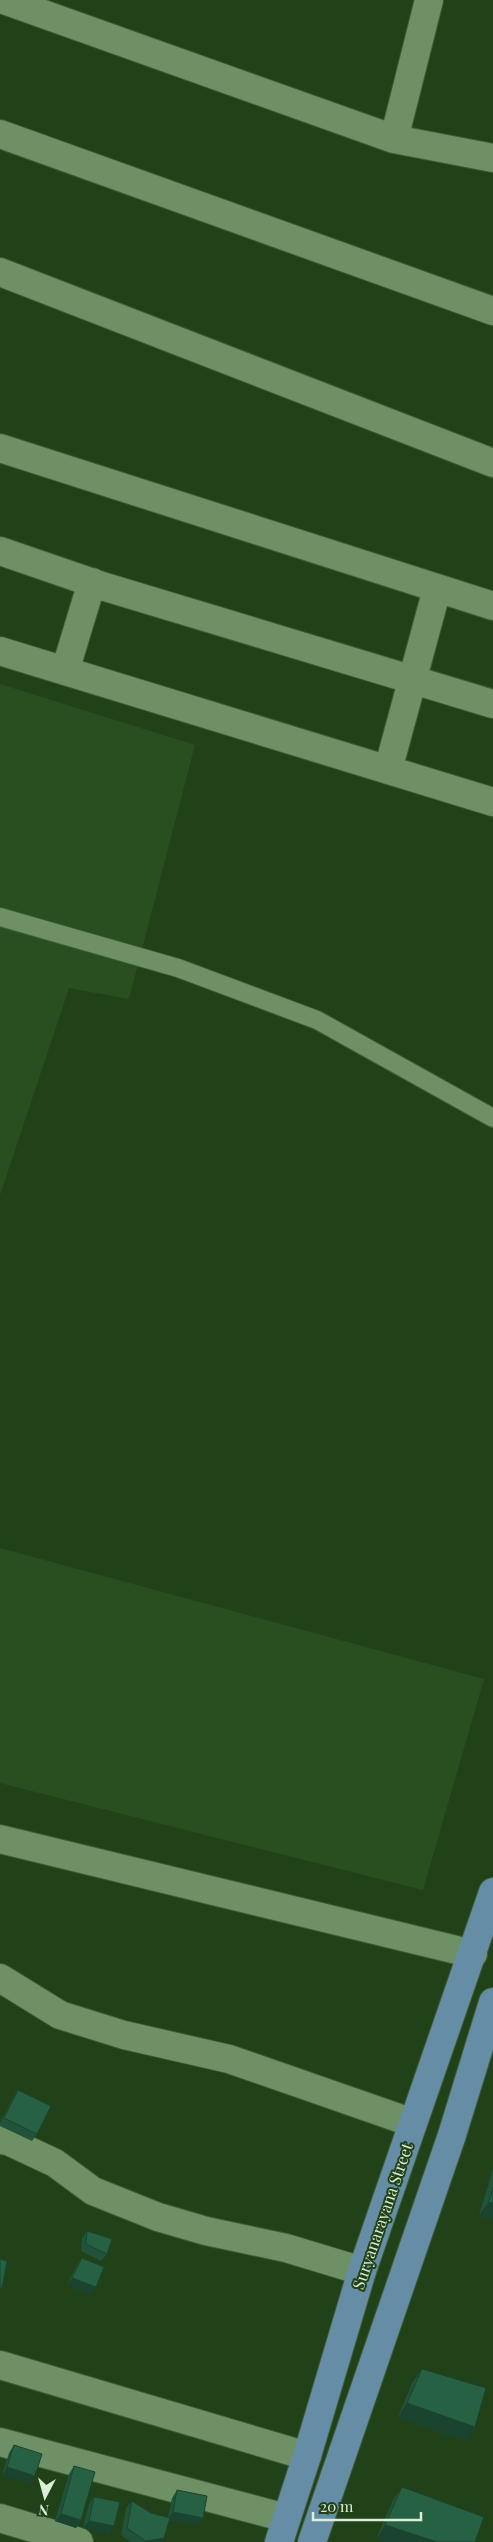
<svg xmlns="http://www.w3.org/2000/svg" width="493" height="2542" font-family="'Playfair Display',serif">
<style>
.built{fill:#294f20}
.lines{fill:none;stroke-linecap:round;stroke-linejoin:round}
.lane-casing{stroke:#3d5c38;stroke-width:20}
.street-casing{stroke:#3d5c38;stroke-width:30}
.primary-casing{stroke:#3d5c38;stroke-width:30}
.lane{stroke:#6d9164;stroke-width:18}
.street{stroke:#6d9164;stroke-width:28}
.primary{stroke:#658da5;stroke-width:28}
.wall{fill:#21533a}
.shaded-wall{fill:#1b4430}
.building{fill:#266144;stroke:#1b4430}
.labels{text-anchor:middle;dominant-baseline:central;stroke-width:4;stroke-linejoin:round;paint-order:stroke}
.street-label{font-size:16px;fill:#dbefd6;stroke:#214218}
</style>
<rect width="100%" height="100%" fill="#214218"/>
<path class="built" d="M0 684 195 745 129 999 69 988 0 1195Z
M0 1548 484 1679 423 1890 0 1783Z"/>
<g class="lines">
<g class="lane-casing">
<path id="lane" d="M0 917 178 968 317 1020 493 1118"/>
</g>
<g class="street-casing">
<path id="street" d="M4 0 394 139 493 158
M0 134 493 311
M394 139 429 0
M0 272 493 463
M0 448 493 606
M0 551 102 586 493 704
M0 651 493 802
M65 671 92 582
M388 770 437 589
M0 1839 473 1954
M0 1978 60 2015 124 2035 229 2059 413 2123
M0 2140 8 2141 55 2163 93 2191 158 2217 206 2231 286 2248 362 2271
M0 2365 307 2456
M0 2442 286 2518
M0 2518 79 2542"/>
</g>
<g class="primary-casing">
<path id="primary" d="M279 2542 307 2456 362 2271 493 1892
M312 2542 452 2135 493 2002"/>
</g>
<use href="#lane" class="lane"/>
<use href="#street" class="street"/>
<use href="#primary" class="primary"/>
</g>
<path class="wall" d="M18 2090 37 2134 32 2141 0 2126V2123L13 2098Z
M493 2169V2220L479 2215Z
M87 2231 107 2254 101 2261 81 2251 82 2238Z
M82 2258 90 2295 67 2285 77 2265Z
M422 2369 466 2441 398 2417 412 2383Z
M14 2445 29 2483 2 2475 9 2453Z
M74 2466 81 2520 76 2528 55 2521 69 2474Z
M402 2487 484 2517 376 2539 393 2500Z
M177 2490 203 2518 198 2525 169 2520 162 2542H131L121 2535 126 2508 132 2501 151 2513 168 2517 172 2498Z
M94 2497 109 2534 83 2528 89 2504Z"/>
<path class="shaded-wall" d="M489 2202 493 2203V2220L479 2215Z
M72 2278 96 2287 90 2295 67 2285Z
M407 2403 475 2427 466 2441 398 2417Z
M7 2467 35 2476 29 2483 2 2475Z
M173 2512 203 2518 198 2525 167 2520Z
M61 2514 81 2520 76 2528 55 2521Z
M89 2521 114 2526 109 2534 83 2528Z
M385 2525 437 2542H385L376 2539Z
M164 2538 162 2542H145L146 2541Z"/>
<path class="building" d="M18 2090 51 2106 37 2134 4 2118Z
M493 2187V2203L489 2202Z
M87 2231 112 2239 107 2254 86 2244Z
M82 2258 104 2267 96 2287 72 2278Z
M0 2259 7 2261 2 2288H0Z
M422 2369 486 2388 475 2427 407 2403Z
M14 2445 42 2454 35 2476 7 2467Z
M74 2466 95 2472 81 2520 61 2514Z
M402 2487 484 2517 475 2542H437L385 2525Z
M177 2490 207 2496 203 2518 173 2512Z
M94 2497 120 2502 114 2526 89 2521Z
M132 2501 151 2513 170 2518 164 2538 146 2541 127 2528Z"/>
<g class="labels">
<g class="street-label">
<text transform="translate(382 2216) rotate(-71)">Suryanarayana Street</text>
</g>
</g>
<g transform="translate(45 2497) rotate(186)" stroke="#214218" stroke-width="4" paint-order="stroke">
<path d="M0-4L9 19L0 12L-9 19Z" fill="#dbefd6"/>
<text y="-8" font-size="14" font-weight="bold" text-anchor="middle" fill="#dbefd6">N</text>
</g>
<path d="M313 2512v8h108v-8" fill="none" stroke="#dbefd6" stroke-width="2.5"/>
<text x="320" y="2512" font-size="15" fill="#dbefd6" stroke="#214218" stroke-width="4" paint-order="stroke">20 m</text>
</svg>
